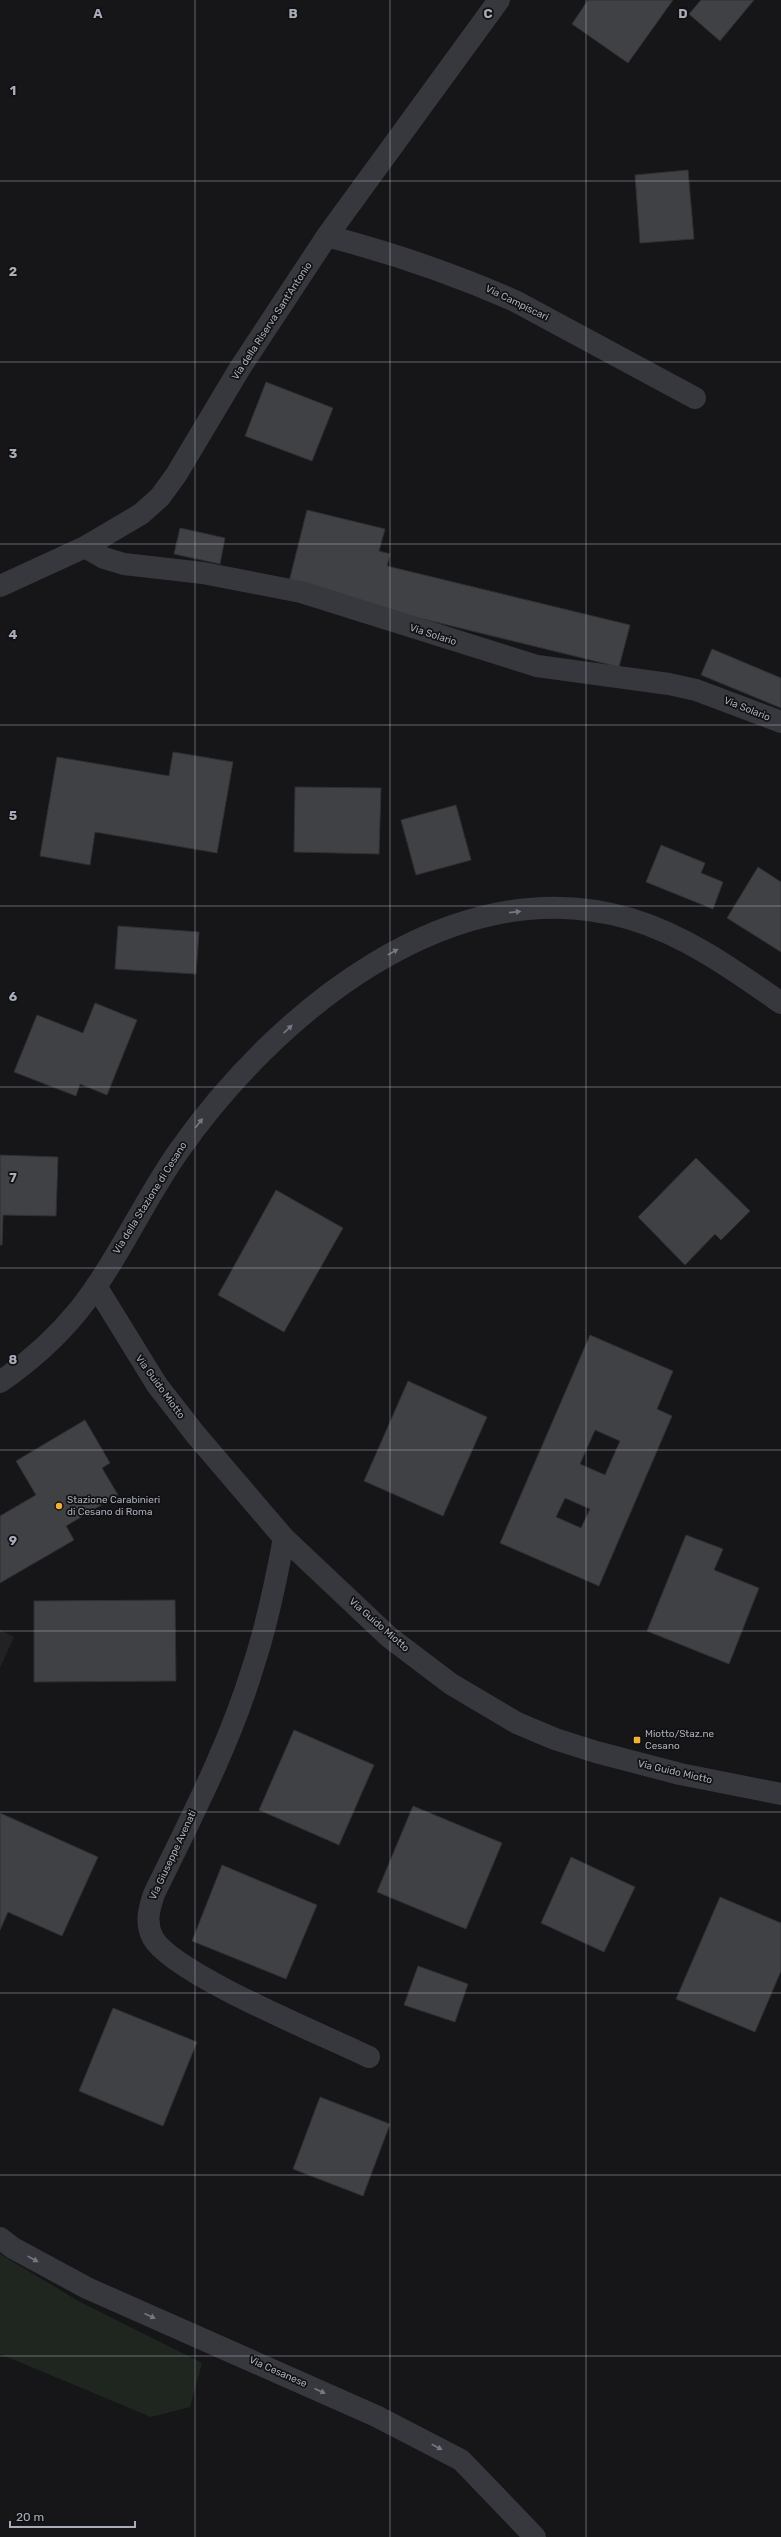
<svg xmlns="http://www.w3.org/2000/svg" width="781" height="2537" font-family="Rubik,sans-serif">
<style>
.built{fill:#222225}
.green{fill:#1e261f}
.building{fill:#404145;stroke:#303034;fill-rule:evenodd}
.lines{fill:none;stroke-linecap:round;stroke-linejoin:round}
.minor{stroke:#37383d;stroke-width:22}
.oneway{fill:#757881}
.grid{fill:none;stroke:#a8adb8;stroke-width:1;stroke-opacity:0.55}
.poi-dot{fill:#f2b134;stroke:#111113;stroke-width:1.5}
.labels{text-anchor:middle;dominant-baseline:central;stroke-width:3.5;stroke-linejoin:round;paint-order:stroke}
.street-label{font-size:10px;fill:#a8adb8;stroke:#111113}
.poi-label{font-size:10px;fill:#a8adb8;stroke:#111113;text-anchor:start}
.grid-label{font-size:13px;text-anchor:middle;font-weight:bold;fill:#a8adb8;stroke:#111113;stroke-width:3.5;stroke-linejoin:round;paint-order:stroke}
</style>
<rect width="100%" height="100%" fill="#161618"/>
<path class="built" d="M0 1630 14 1637 0 1668Z"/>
<path class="green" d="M0 2254 80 2302 202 2363 190 2407 151 2417 0 2354Z"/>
<path class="building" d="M588 0H673L628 63 572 24Z
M701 0H754L720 41 689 14Z
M688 170 694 239 640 243 635 175Z
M266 382 333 408 312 461 245 436Z
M307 510 385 529 379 551 390 554 387 566 630 625 619 667 288 586Z
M180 528 225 538 220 564 174 554Z
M712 649 781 678V708L701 675Z
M173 752 233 762 217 853 95 832 90 865 40 856 57 757 169 776Z
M295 787 381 788 379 854 294 852Z
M456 805 471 860 416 875 401 820Z
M661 845 705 863 701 873 723 882 713 909 646 882Z
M758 867 781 882V952L727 918Z
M118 926 199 932 196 974 115 969Z
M95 1003 137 1020 107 1095 80 1084 76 1096 14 1072 37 1015 83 1033Z
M0 1155 58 1157 56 1216 3 1215 2 1245H0Z
M696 1158 750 1211 721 1240 715 1234 685 1265 638 1217Z
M276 1190 343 1228 284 1332 218 1295Z
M590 1335 673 1371 657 1409 672 1416 599 1586 500 1543ZM595 1430 620 1441 605 1475 580 1464ZM565 1498 590 1509 581 1528 556 1517Z
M408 1381 487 1417 443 1516 364 1481Z
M85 1420 110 1463 102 1468 118 1495 66 1526 74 1540 0 1583V1516L36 1495 16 1461Z
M686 1535 723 1549 714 1570 759 1588 729 1664 647 1631Z
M175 1600 176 1681 34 1682V1601Z
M294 1730 374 1765 339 1845 259 1810Z
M413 1806 502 1843 466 1929 377 1892Z
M0 1813 98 1857 62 1936 8 1912 0 1930Z
M571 1857 635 1887 604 1952 541 1923Z
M222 1865 317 1905 286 1979 192 1941Z
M720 1897 781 1923V1971L755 2032 676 1999Z
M418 1966 468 1984 455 2022 404 2005Z
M113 2008 197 2042 163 2126 79 2091Z
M320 2097 390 2124 363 2196 293 2169Z"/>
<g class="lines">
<path class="minor" d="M327 236C392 253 454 274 515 301L695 398
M85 547 104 558 124 564 203 573 301 592 537 666 669 684 696 690 781 722
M0 586 85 547 141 514 160 497 176 475 240 368 327 236 499 0
M96 1286 157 1385 196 1435 284 1538 389 1637 451 1684 517 1723 555 1739 596 1752 680 1774 781 1794
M0 1382C29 1362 56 1338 78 1311 116 1264 143 1202 178 1152 274 1015 452 865 631 919 687 936 734 970 781 1003
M284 1538C276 1581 267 1625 253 1667 229 1746 190 1820 154 1894 149 1909 145 1923 153 1938 173 1974 326 2036 369 2057
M0 2238 13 2248 87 2288 376 2416 461 2460 535 2537"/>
</g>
<defs><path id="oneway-solid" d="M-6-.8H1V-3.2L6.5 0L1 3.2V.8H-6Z"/></defs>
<g class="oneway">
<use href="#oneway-solid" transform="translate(515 912) rotate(-6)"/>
<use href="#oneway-solid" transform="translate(393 952) rotate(-30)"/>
<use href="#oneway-solid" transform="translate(288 1029) rotate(-43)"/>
<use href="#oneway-solid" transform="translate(199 1123) rotate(-52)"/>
<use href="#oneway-solid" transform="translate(33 2259) rotate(29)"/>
<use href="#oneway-solid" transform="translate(150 2316) rotate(24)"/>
<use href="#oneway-solid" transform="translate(320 2391) rotate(24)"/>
<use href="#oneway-solid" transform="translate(437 2447) rotate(28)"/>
</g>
<path class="grid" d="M195 0V2537M390 0V2537M586 0V2537M0 181H781M0 362H781M0 544H781M0 725H781M0 906H781M0 1087H781M0 1268H781M0 1450H781M0 1631H781M0 1812H781M0 1993H781M0 2175H781M0 2356H781"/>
<g class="poi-dot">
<circle cx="59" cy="1506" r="4"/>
<rect x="633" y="1736" width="8" height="8" rx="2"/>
</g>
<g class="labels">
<g class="street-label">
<text transform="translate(517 303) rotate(26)">Via Campiscari</text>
<text transform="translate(272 321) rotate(-57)">Via della Riserva Sant'Antonio</text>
<text transform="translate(433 635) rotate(18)">Via Solario</text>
<text transform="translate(747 709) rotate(22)">Via Solario</text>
<text transform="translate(150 1198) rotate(-58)">Via della Stazione di Cesano</text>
<text transform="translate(160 1387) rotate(54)">Via Guido Miotto</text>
<text transform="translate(379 1625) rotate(41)">Via Guido Miotto</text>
<text transform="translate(675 1772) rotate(13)">Via Guido Miotto</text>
<text transform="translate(173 1855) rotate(-65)">Via Giuseppe Avenati</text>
<text transform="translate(278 2372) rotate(24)">Via Cesanese</text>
</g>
<g class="poi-label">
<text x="67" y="1500">Stazione Carabinieri<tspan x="67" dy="12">di Cesano di Roma</tspan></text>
<text x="645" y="1734">Miotto/Staz.ne<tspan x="645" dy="12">Cesano</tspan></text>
</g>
</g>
<g class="grid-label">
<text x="98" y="18">A</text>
<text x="293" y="18">B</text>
<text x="488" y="18">C</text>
<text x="683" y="18">D</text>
<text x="13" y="95">1</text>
<text x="13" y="276">2</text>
<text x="13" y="458">3</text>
<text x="13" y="639">4</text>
<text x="13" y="820">5</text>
<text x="13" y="1001">6</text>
<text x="13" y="1182">7</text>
<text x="13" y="1364">8</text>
<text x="13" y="1545">9</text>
</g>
<path d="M10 2521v6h125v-6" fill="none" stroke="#a8adb8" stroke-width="2"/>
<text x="16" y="2521" font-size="12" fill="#a8adb8" stroke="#111113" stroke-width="3" paint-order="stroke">20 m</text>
</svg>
